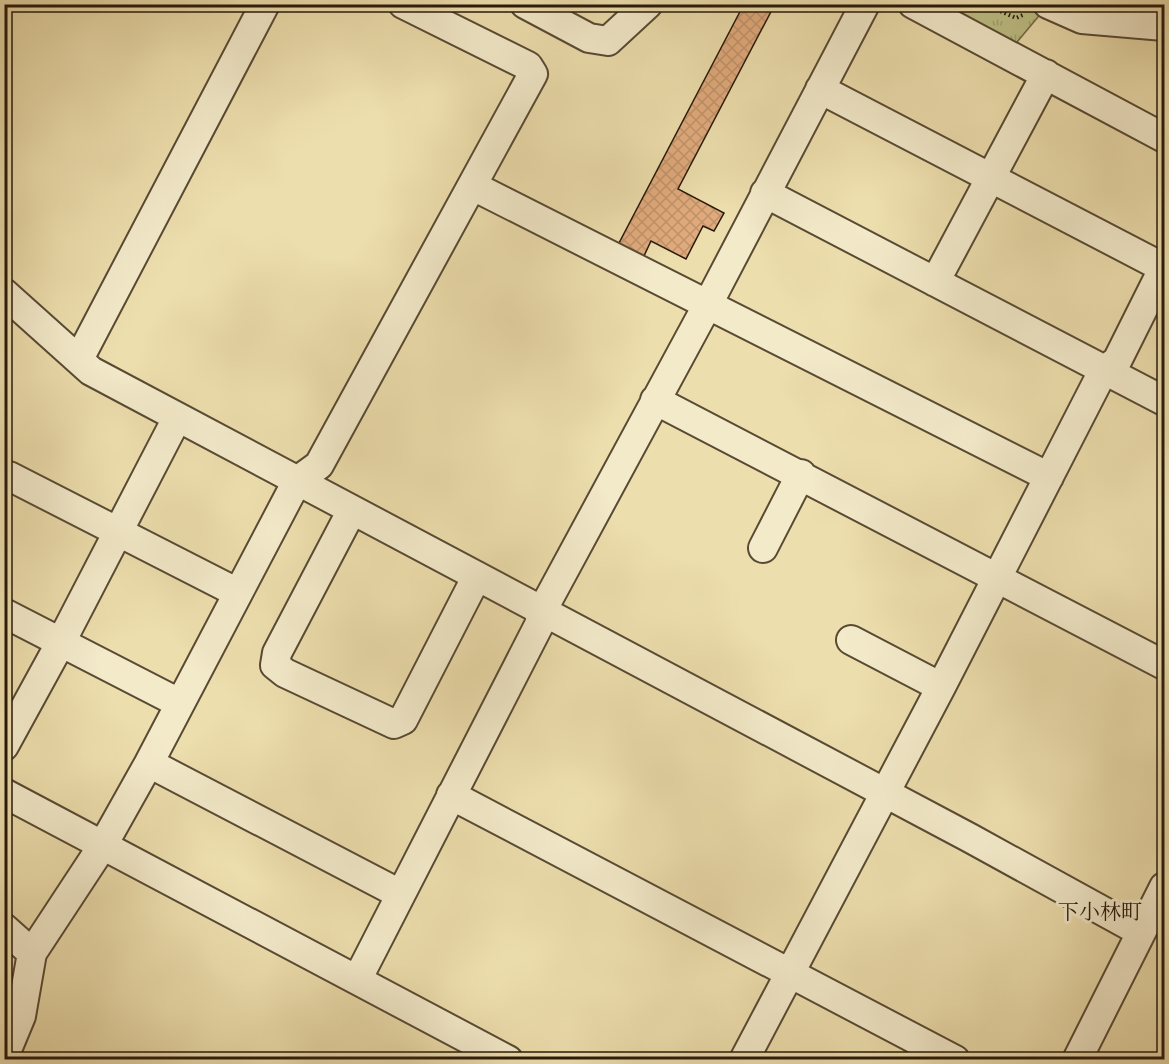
<svg xmlns="http://www.w3.org/2000/svg" width="1169" height="1064" font-family="'IM FELL French Canon','Noto Serif JP',serif">
<style>
.grass{fill:url(#grass-tufts);stroke:#726c48;stroke-width:1.5}
.building{fill:url(#building-cross-hatch);stroke:#27190b;stroke-width:1.5}
.lines{fill:none;stroke-linecap:round;stroke-linejoin:round}
.minor-casing{stroke:#584a34;stroke-width:32}
.path{stroke:#27190b;stroke-width:4;stroke-dasharray:1.5 3;stroke-linecap:butt}
.minor{stroke:#f3eaca;stroke-width:28}
.labels{text-anchor:middle;dominant-baseline:central;stroke-width:6;stroke-linejoin:round;paint-order:stroke}
.quarter-label{font-size:21px;fill:#27190b;stroke:#f3eaca}
</style>
<defs>
<pattern id="grass-tufts" width="24" height="20" patternUnits="userSpaceOnUse" patternTransform="scale(1.5)"><rect width="24" height="20" fill="#bec086"/><path d="M3 7l-1-3M5 7V3M7 7l1-3M15 17l-1-3M17 17v-4M19 17l1-3" fill="none" stroke="#a3a472"/></pattern>
<pattern id="building-cross-hatch" width="8" height="8" patternUnits="userSpaceOnUse" patternTransform="scale(1.5)"><rect width="8" height="8" fill="#e0aa7c"/><path d="M0 0l8 8M0 8l8-8" fill="none" stroke="#c0926a"/></pattern>
</defs>
<rect width="100%" height="100%" fill="#eddead"/>
<filter id="stains"><feTurbulence type="fractalNoise" baseFrequency=".00333" numOctaves="4"/><feColorMatrix values="0 0 0 0 .2 0 0 0 0 .09 0 0 0 0 .02 0 0 0 .5 -.17"/></filter>
<radialGradient id="worn" r=".72"><stop offset=".6" stop-color="#630" stop-opacity="0"/><stop offset="1" stop-color="#630" stop-opacity=".3"/></radialGradient>
<path class="grass" d="M927 5H1048L1007 54Z"/>
<path class="building" d="M744 4H775L678 189 724 213 714 231 703 226 686 259 651 241 643 258 618 245Z"/>
<g class="lines">
<g class="minor-casing">
<path id="minor" d="M525 4 589 38 608 41 648 4
M913 4 1164 138
M1048 4 1082 19 1164 26
M820 89 1164 268
M473 186 1049 477
M765 193 1164 401
M935 282 1046 74
M4 293 91 371 970 838 1141 932
M79 359 265 4
M655 400 1164 665
M9 476 238 593
M352 510 277 653 275 665 285 673 394 724 403 720 477 576
M763 548 801 474
M4 613 179 703
M851 640 941 687
M4 746 61 642 177 418
M149 763 400 894
M4 793 508 1060
M451 795 955 1060
M4 928 32 953
M357 980 539 625 542 611 708 304 865 4
M4 1057 21 1016 32 953 103 845 149 763 297 481 319 465 533 74 528 66 403 4
M744 1060 941 687 1100 377 1104 370 1117 361 1164 267
M1077 1060 1164 887"/>
</g>
<path class="path" d="M984 4 1016 18 1025 14"/>
<use href="#minor" class="minor"/>
</g>
<g class="labels">
<g class="quarter-label">
<text x="1100" y="912">下小林町</text>
</g>
</g>
<rect width="1169" height="1064" fill="none" stroke="#eddead" stroke-width="24"/>
<rect x="6" y="6" width="1157" height="1052" fill="none" stroke="#27190b" stroke-width="3"/>
<rect x="12" y="12" width="1145" height="1040" fill="none" stroke="#27190b" stroke-width="1.5"/>
<rect width="100%" height="100%" filter="url(#stains)"/>
<rect width="100%" height="100%" fill="url(#worn)"/>
</svg>
